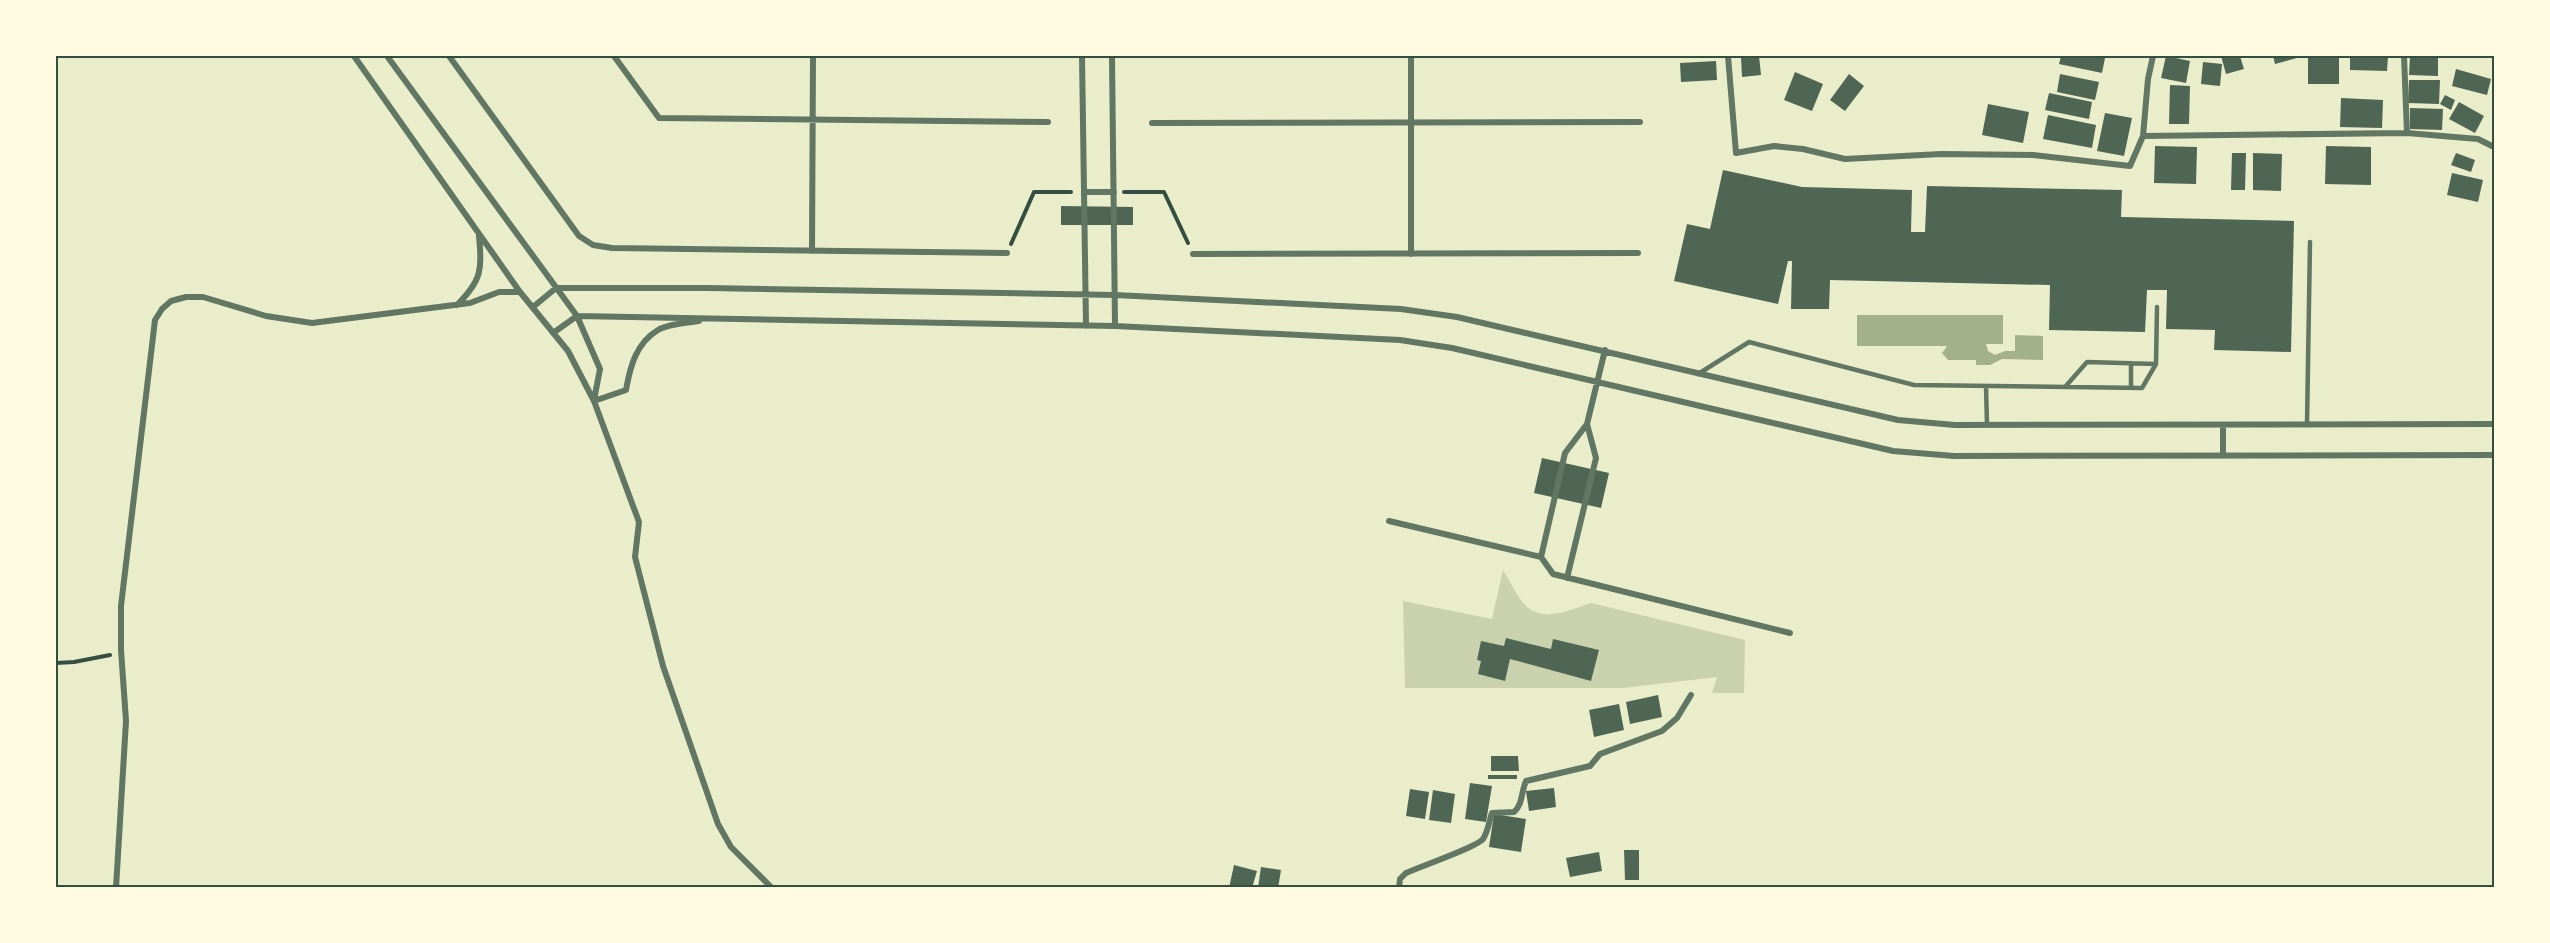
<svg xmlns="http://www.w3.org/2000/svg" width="2550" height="943" font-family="'Sofia Sans Condensed',sans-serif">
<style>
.green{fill:#cad2ad}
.water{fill:#a3b18a}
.building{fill:#4f6655}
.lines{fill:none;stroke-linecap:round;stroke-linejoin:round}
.path{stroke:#344e41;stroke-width:4}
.service{stroke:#617663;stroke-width:4.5}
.minor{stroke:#617663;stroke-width:6}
.neatline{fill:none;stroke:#344e41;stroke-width:2}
</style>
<rect width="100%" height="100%" fill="#e9edc9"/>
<path class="green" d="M1503 570C1510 581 1517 597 1526 606 1543 623 1573 609 1591 603L1745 640 1744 693H1712L1717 677 1623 688H1405L1403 601 1492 619Z"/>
<path class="water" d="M1857 315H2003V344H1986L1988 351 1995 355 2005 351H2015V335L2043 336V360L2002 359 1990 365H1976V360H1948L1942 353 1947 346H1857Z"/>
<path class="building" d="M1759 56 1761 75 1742 77 1741 57Z
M2061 56H2092L2105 58 2102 73 2059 64Z
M2166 56 2190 61 2186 83 2161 78Z
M2221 56H2240L2244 69 2226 74Z
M2273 56H2297V58L2275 64Z
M2308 56H2339V84H2308Z
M2350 56H2388L2387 71 2350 70Z
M2410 56H2438V76L2409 75Z
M1716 61 1717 80 1681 82 1680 63Z
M2203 62 2222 64 2220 86 2201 84Z
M2456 69 2491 79 2487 95 2452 86Z
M1795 72 1823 84 1812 111 1784 100Z
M1849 74 1864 86 1845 111 1830 100Z
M2060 74 2099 82 2095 100 2057 92Z
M2409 80H2440L2439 104 2408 103Z
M2170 85 2190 86 2189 124H2169Z
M2049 93 2092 102 2089 119 2045 110Z
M2445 95 2455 100 2451 110 2440 104Z
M2341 98 2383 100 2382 128 2340 127Z
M2459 102 2484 116 2475 133 2449 119Z
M1988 104 2029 112 2023 143 1982 135Z
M2410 108 2443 109 2442 130 2410 129Z
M2105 113 2132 118 2124 156 2097 151Z
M2048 115 2096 125 2092 148 2043 139Z
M2155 146 2197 147 2196 184 2154 183Z
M2326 146 2371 147V185L2325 184Z
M2232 153H2246L2245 190H2231Z
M2253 153 2282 154 2281 191 2253 190Z
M2456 153 2475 160 2471 172 2451 165Z
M1723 170 1802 187 1912 190 1911 232H1925L1927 186 2122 190 2121 217 2294 221 2291 352 2214 350 2215 330 2166 329 2167 290H2147L2145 332 2049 330 2050 285 1830 280 1829 309H1791L1792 261H1788L1778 304 1674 281 1687 224 1710 229Z
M2452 173 2483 180 2478 202 2447 195Z
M1061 206 1133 207V225H1061Z
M1542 458 1609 473 1601 508 1534 493Z
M1506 638 1551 649 1553 639 1599 650 1591 681 1510 659 1505 681 1478 674 1481 661 1477 660 1481 641 1504 646Z
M1658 695 1662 717 1630 724 1626 702Z
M1619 704 1624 730 1594 737 1589 710Z
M1491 756H1518L1519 771H1491Z
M1488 775H1517V779H1488Z
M1470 783 1492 786 1486 822 1465 819Z
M1554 788 1556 807 1529 811 1526 791Z
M1410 789 1429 792 1425 819 1406 816Z
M1433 790 1455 794 1451 823 1429 820Z
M1494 814 1526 819 1521 852 1489 847Z
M1624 850H1639V880H1625Z
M1599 852 1602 871 1570 877 1566 858Z
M1234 865 1257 871 1252 888H1229Z
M1261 867 1281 870 1278 888H1258Z"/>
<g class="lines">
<path class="path" d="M1124 192H1164L1188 243
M1011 244 1034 192H1071
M56 663 74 662 110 655"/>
<path class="service" d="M2131 363V388
M1698 374 1749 342 1914 385 2142 388 2156 364 2157 307
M1986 386 1987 425
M2065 387 2087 362 2156 364
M2307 425 2310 242"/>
<path class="minor" d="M354 56 520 292 568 351 594 401 639 522 635 557 663 666 718 824 731 847 772 888
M387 56 577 316 600 369 594 400
M449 56 579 236 593 245 612 248 1007 253
M614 56 659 118 1048 122
M1082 56 1086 326
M1112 56 1115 326
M1411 56V254
M1728 56 1736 153 1774 146 1803 149 1845 159 1941 154 2033 155 2130 166 2143 136 2148 79 2153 56
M1152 123 1640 122
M2407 133 2478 139 2494 147
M2143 136 2407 133 2404 56
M1084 192H1114
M812 251 813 56
M1193 254 1638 253
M556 288H708L1115 295 1401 309 1457 317 1898 420 1955 425 2494 424
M457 305C482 280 482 270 479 236
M533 307 556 288
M577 316 1115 326 1400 340 1452 348 1893 451 1954 456 2494 455
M553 333 577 316
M594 401 626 390C630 367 636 343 658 330 668 324 687 323 699 321
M2223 455V425
M1389 521 1541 557 1553 574 1790 633
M1541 557 1565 453 1587 424 1605 350
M1567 578 1596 458 1587 424
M116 888 126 721 121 650V606L155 320 162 309 171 301 186 297H203L266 316 312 323 470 303 499 292H520
M1399 888 1400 879 1406 873C1419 867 1477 847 1483 839 1488 832 1489 821 1492 813L1514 812C1523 804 1521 792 1526 781L1590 766 1600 754 1662 731 1677 718 1691 695"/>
</g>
<rect width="2550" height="943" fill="none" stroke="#fefae0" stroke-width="114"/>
<rect x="57" y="57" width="2436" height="829" class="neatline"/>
</svg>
